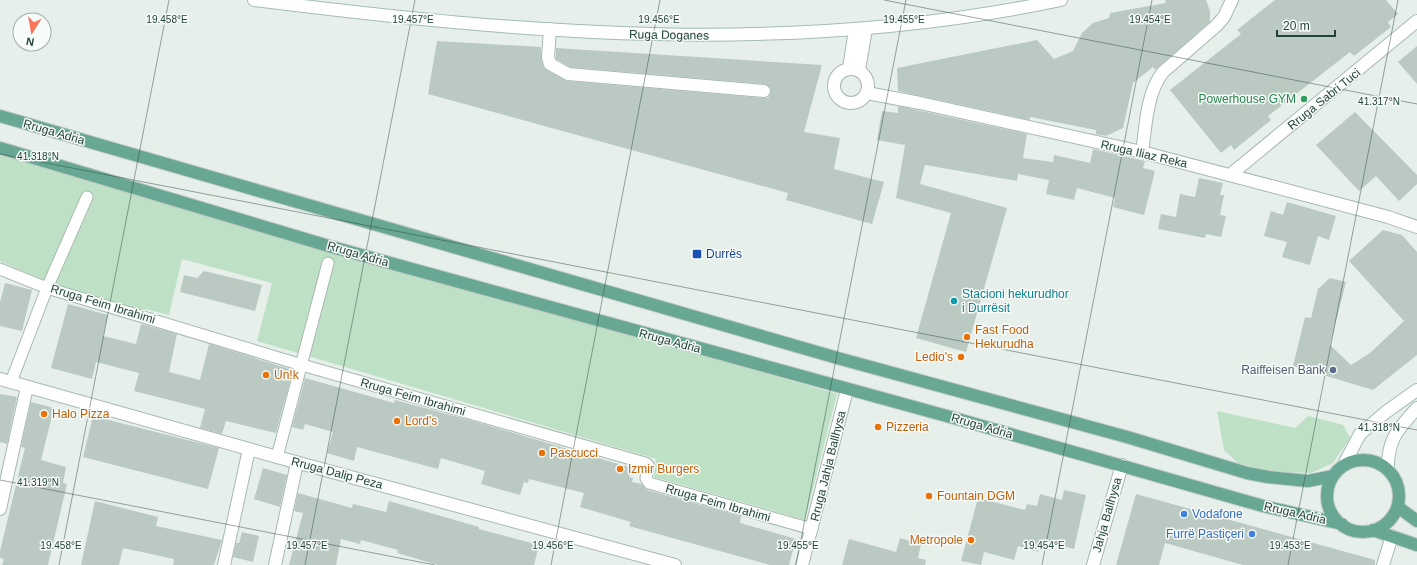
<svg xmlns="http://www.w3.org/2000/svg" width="1417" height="565" font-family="Arial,sans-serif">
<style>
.green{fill:#bee1c5}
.building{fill:#bacac3}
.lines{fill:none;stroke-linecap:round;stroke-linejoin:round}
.pedestrian-casing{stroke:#a8b8b1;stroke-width:13}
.minor-casing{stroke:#a8b8b1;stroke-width:14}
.tertiary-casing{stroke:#a8b8b1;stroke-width:14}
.secondary-casing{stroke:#a3bcb1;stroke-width:14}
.primary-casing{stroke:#c1cac7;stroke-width:14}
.pedestrian{stroke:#fff;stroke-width:11}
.minor{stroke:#fff;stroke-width:12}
.tertiary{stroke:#fff;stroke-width:12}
.secondary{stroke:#fff;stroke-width:12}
.primary{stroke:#68a793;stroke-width:12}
.ticks{fill:none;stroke:#234338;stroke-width:1;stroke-opacity:0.45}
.leisure-dot{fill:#2e9e5b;stroke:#f7fbf9;stroke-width:1.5}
.transit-dot{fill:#1a4fb4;stroke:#f7fbf9;stroke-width:1.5}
.culture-dot{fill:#0f9aa8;stroke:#f7fbf9;stroke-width:1.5}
.food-dot{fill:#e8710a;stroke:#f7fbf9;stroke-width:1.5}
.service-dot{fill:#5c6f8a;stroke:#f7fbf9;stroke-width:1.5}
.shop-dot{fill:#3f7fe0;stroke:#f7fbf9;stroke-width:1.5}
.labels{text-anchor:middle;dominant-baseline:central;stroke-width:3;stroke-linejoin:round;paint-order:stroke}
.street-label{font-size:12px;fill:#234338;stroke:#f7fbf9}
.leisure-label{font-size:12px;fill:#27864d;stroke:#f7fbf9;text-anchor:end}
.transit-label{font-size:12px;fill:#164399;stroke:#f7fbf9;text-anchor:start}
.culture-label{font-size:12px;fill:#0d838f;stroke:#f7fbf9;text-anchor:start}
.food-label{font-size:12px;fill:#c56008;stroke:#f7fbf9;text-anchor:start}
.service-label{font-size:12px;fill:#4e5e75;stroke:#f7fbf9;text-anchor:end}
.shop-label{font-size:12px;fill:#366cbe;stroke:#f7fbf9;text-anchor:start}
.ticks-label{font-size:10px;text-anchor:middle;fill:#234338;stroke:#f7fbf9;stroke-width:3;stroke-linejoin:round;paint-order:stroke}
</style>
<rect width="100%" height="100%" fill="#e6efea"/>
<path class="green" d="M0 151 837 394 805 520 654 477 656 459 257 341 272 283 182 259 169 315 145 309 143 312 75 293 76 291 58 286 0 261Z
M1217 411 1295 428 1308 416 1343 425 1350 438 1333 463 1311 473 1270 471 1238 463 1224 450Z"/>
<path class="building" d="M1165 0H1206L1210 11V22L1155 70 1153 67 1133 83 1123 128 1106 136 1096 134V130L1030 117V120L898 91 897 68 1037 40 1054 59 1073 51 1082 33 1093 23 1109 18 1110 13 1166 3Z
M1275 0H1386L1398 14 1388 22 1391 27 1354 56 1350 52 1268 116 1271 120 1234 150 1231 145 1221 153 1170 90 1241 34 1237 30Z
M437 41 541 47V59L544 68 567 81 763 98H768L771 92V88L765 84 570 67 556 59V48L822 65 804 132 840 138 834 169 884 182 872 224 786 200 788 193 428 94Z
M1417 46V84L1398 62Z
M898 106 1027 134 1023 158 1053 162 1054 155 1090 163 1093 149 1145 161 1143 168 1155 171 1144 215 1113 207 1115 198 1077 188 1074 200 1046 194 1049 180 1018 174 1017 181 925 165 920 184 1007 208 966 352 916 338 951 213 896 198 905 145 877 140 882 111 898 113Z
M1355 112 1417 175V184L1399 201 1376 176 1359 191 1316 145Z
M1199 178 1223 183 1220 195H1224L1220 215 1226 216 1221 237 1206 234 1205 238 1158 229 1161 214 1176 217 1180 194 1195 197Z
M1287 202 1336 216 1329 240 1318 236 1310 265 1282 257 1287 242 1264 236 1271 211 1283 215Z
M1383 230 1402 235 1417 252V355L1373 390 1293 366 1305 317 1311 318 1318 289 1330 278 1346 282 1330 345 1351 365 1370 353 1404 321 1349 261Z
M204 271 262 285 255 311 180 292 184 275 197 278Z
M5 283 32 290 22 331 0 326V302Z
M68 304 108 315 103 336 136 344 141 324 177 334 169 372 200 380 209 344 293 370 276 433 226 421 222 434 200 428 205 409 134 391 139 373 96 362 92 379 51 368Z
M305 378 394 403 395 400 473 421 632 468 629 477 633 478 632 482 642 484 647 490 741 516 740 523 796 539 789 565H770L629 526 631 522 580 507 584 493 529 479 528 483 524 482 520 495 481 484 485 471 441 458 438 469 357 447 354 461 327 453 333 432 305 424 303 430 292 427Z
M0 394 17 397 7 444 0 442Z
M31 402 54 408 41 460 66 467 63 483 67 484 48 565H2L4 559 0 558V551L25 448 21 447Z
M93 416 219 448 208 489 83 457Z
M263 468 287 475 280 507 254 499Z
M1064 490 1086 495 1074 549 1041 540 1038 552 1018 546 1014 560 984 552 981 565 961 561 978 498 1025 510 1027 504 1037 506 1040 494 1062 500Z
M298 493 352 508 353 504 386 512 389 501 479 527V529L539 545 534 565H438L397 553 398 550 361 540 360 544 341 539 336 565H289L303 513 294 511Z
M1136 494 1375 560V565H1243L1165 543 1159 565H1116Z
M95 501 158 517 156 526 222 540 214 565H173L174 559 123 548 119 565H81Z
M242 532 259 536 253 562 233 557 236 543H239Z
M900 538 921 544 918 558 926 560 925 565H842L849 539 896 552Z"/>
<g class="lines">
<g class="pedestrian-casing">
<path id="pedestrian" d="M0 269 47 288 302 365 645 463 648 465 646 478 649 483 812 529
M11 382 47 288 87 197
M277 457 328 263"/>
</g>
<g class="minor-casing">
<path id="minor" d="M550 29 548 57 550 64 568 74 764 91
M849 68 855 30
M834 86a17 17 0 1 1 34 0a17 17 0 1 1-34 0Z
M859 70 866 29
M867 93 920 103 1142 152 1388 217 1417 227
M1142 152C1146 126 1146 94 1163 72L1216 26 1224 17 1232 0
M1230 175 1417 21
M0 379 277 457 675 565
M0 509 27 387
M224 565 249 449
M275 565 297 463
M802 565 847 390
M1093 565 1122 465"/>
</g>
<g class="tertiary-casing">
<path id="tertiary" d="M1383 565 1392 536"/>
</g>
<g class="secondary-casing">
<path id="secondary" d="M254 0C525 34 790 57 1061 0
M1343 466 1360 434 1386 412 1417 390
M1388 470C1387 440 1398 429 1417 408"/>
</g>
<g class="primary-casing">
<path id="primary" d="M0 116 841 359 1127 437 1247 473 1268 477 1308 481 1333 476
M0 148 332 247 954 418 1263 506 1342 524
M1327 496a36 36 0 1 1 72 0a36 36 0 1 1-72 0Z
M1398 507 1417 521
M1373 530 1417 545"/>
</g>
<use href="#pedestrian" class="pedestrian"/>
<use href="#minor" class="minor"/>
<use href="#tertiary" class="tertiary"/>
<use href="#secondary" class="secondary"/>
<use href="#primary" class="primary"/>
</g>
<path class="ticks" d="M884 0 1417 104M0 154 1417 430M0 480 435 565M59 565 169 0M305 565 415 0M551 565 660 0M796 565 906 0M1042 565 1152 0M1288 565 1398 0"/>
<circle class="leisure-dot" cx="1304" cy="99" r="4"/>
<rect class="transit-dot" x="692" y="249" width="10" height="10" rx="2"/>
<circle class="culture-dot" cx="954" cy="301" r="4"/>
<g class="food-dot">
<circle cx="967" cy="337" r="4"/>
<circle cx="961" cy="357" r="4"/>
<circle cx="266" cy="375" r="4"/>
<circle cx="44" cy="414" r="4"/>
<circle cx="397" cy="421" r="4"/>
<circle cx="878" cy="427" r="4"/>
<circle cx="542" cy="453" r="4"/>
<circle cx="620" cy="469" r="4"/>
<circle cx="929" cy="496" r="4"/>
<circle cx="971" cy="540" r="4"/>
</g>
<circle class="service-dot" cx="1333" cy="370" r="4"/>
<g class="shop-dot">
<circle cx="1184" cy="514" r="4"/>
<circle cx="1252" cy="534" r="4"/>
</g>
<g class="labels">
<g class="street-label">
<text transform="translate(669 35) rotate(1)">Ruga Doganes</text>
<text transform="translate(1324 99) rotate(-39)">Rruga Sabri Tuci</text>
<text transform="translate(54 132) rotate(16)">Rruga Adria</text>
<text transform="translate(1144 154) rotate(13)">Rruga Iliaz Reka</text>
<text transform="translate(358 254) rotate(16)">Rruga Adria</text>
<text transform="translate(103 304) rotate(17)">Rruga Feim Ibrahimi</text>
<text transform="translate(670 341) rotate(15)">Rruga Adria</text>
<text transform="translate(413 397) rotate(16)">Rruga Feim Ibrahimi</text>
<text transform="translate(982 426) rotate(16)">Rruga Adria</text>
<text transform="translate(828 466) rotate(-76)">Rruga Jahja Ballhysa</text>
<text transform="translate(337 473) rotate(15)">Rruga Dalip Peza</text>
<text transform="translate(718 503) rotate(16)">Rruga Feim Ibrahimi</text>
<text transform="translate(1295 513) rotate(13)">Rruga Adria</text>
<text transform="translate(1107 515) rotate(-74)">Jahja Ballhysa</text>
</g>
<g class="leisure-label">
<text x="1296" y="99">Powerhouse GYM</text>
</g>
<g class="transit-label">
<text x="706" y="254">Durrës</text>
</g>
<g class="culture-label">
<text x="962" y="294">Stacioni hekurudhor<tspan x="962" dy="14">i Durrësit</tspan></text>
</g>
<g class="food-label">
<text x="975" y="330">Fast Food<tspan x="975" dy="14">Hekurudha</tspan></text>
<text x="953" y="357" text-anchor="end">Ledio's</text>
<text x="274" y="375">Un!k</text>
<text x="52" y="414">Halo Pizza</text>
<text x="405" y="421">Lord's</text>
<text x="886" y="427">Pizzeria</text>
<text x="550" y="453">Pascucci</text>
<text x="628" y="469">Izmir Burgers</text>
<text x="937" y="496">Fountain DGM</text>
<text x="963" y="540" text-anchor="end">Metropole</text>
</g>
<g class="service-label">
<text x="1325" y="370">Raiffeisen Bank</text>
</g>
<g class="shop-label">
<text x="1192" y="514">Vodafone</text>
<text x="1244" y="534" text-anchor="end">Furrë Pastiçeri</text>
</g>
</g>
<g class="ticks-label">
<text x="167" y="23">19.458°E</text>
<text x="413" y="23">19.457°E</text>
<text x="659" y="23">19.456°E</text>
<text x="904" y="23">19.455°E</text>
<text x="1150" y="23">19.454°E</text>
<text x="1379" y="105">41.317°N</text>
<text x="38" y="160">41.318°N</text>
<text x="1379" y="431">41.318°N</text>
<text x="38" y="486">41.319°N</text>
<text x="61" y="549">19.458°E</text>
<text x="307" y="549">19.457°E</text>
<text x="553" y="549">19.456°E</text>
<text x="798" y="549">19.455°E</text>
<text x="1044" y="549">19.454°E</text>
<text x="1290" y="549">19.453°E</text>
</g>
<g transform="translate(32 32) rotate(191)"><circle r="19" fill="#f7fbf9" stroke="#a2b1ac"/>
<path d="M0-3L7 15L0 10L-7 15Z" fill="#f9765a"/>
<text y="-6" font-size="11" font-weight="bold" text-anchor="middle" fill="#234338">N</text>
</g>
<path d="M1277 30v6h58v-6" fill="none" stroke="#234338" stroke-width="2"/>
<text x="1283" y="30" font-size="12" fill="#234338" stroke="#f7fbf9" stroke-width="3" paint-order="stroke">20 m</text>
</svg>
